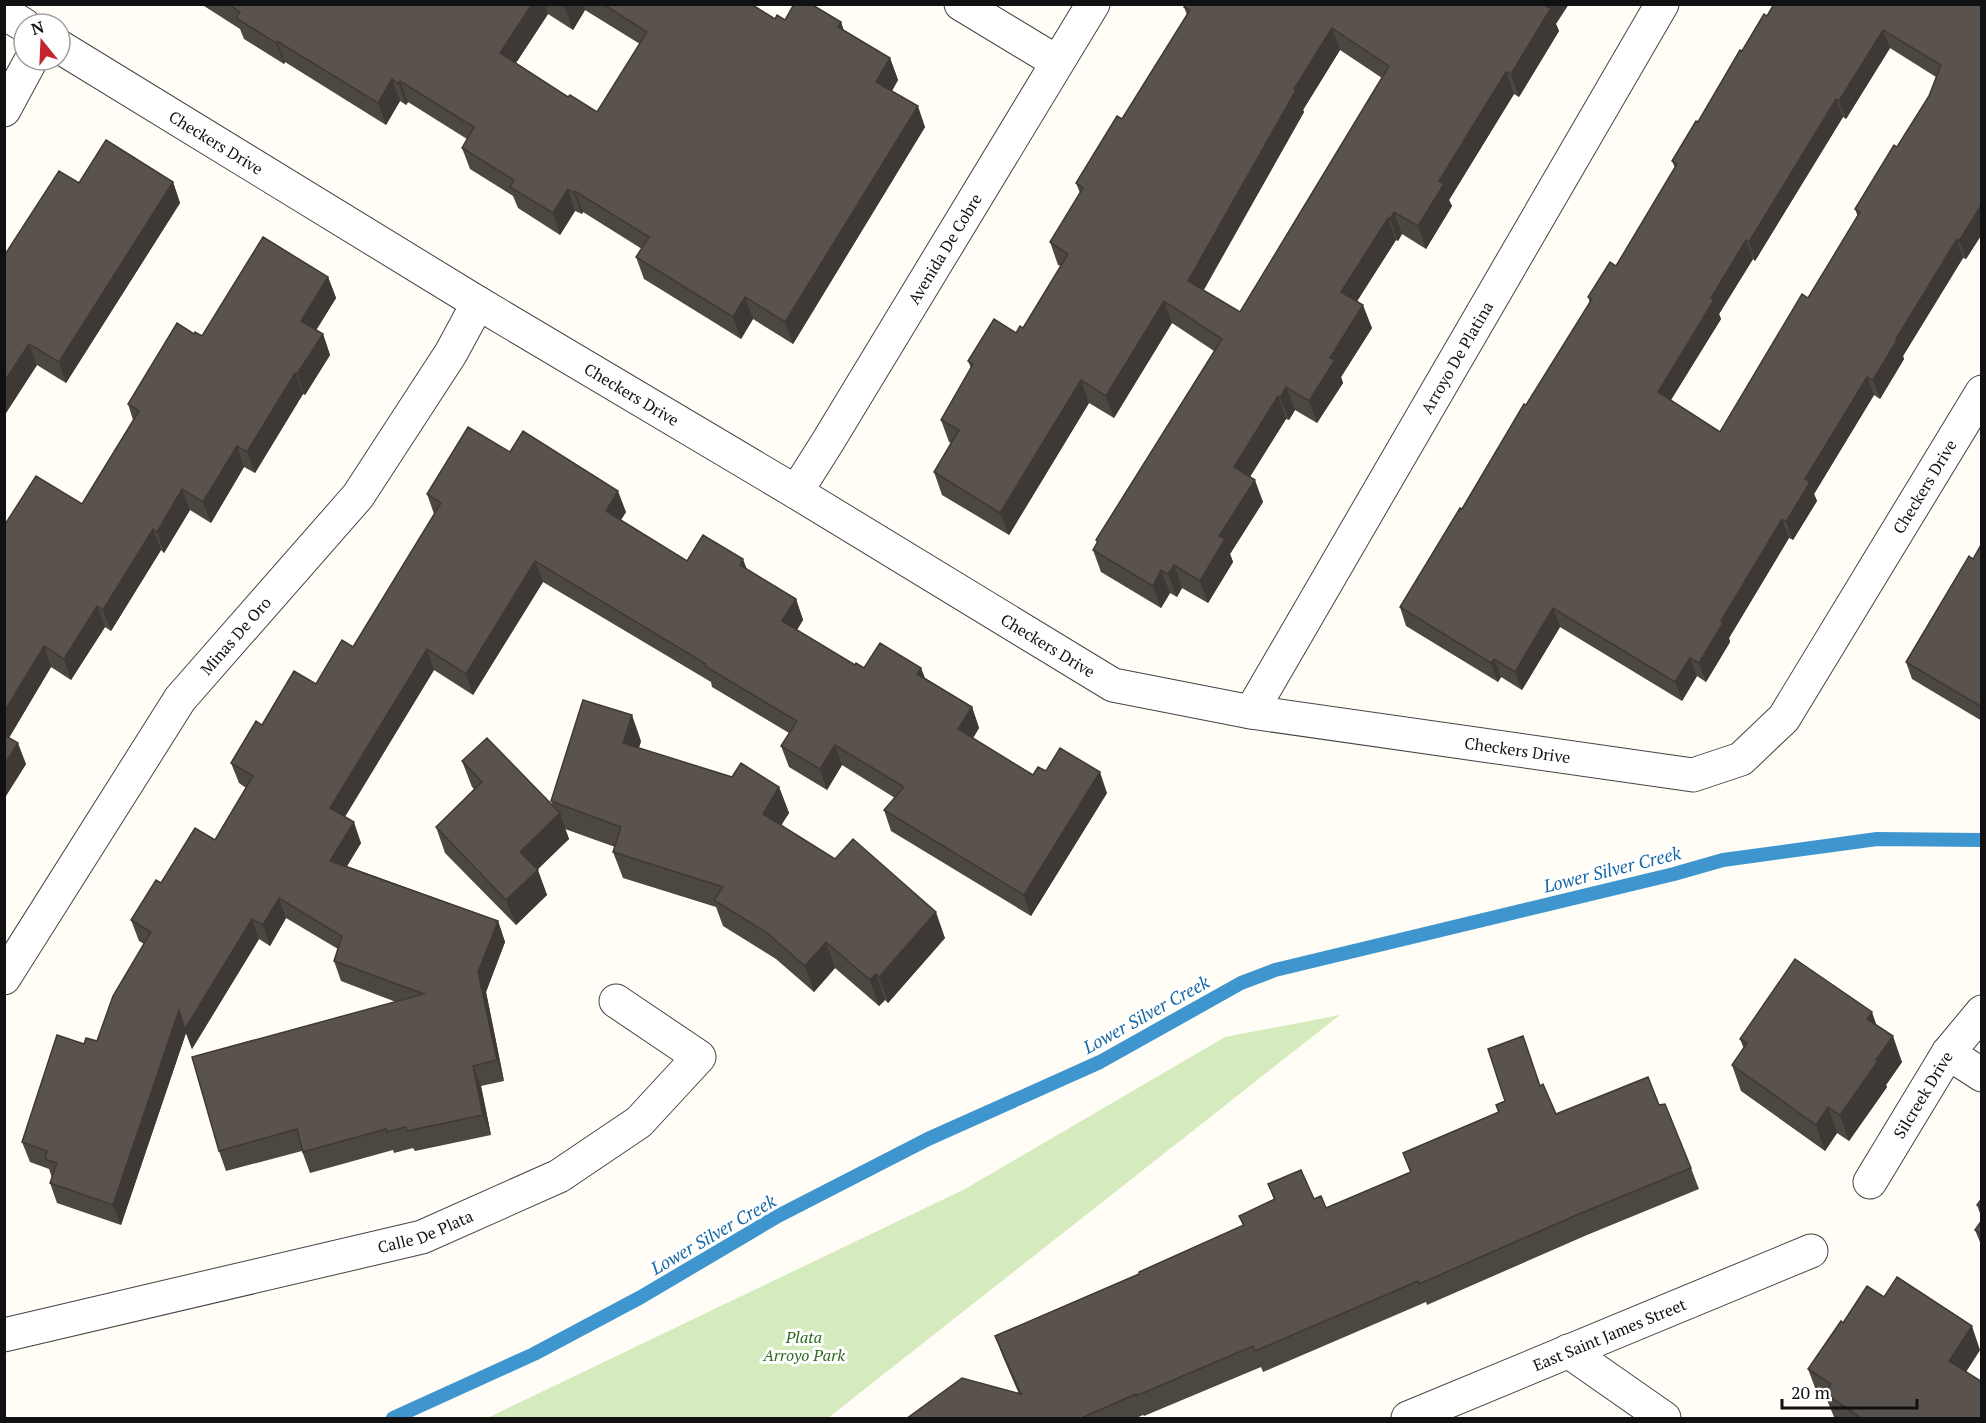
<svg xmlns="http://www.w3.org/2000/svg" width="1986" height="1423" font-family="'PT Serif',serif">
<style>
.green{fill:#d5ebbd}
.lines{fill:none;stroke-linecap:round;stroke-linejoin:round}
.stream{stroke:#3f96cf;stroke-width:14}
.minor-casing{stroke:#444;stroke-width:35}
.minor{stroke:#fff;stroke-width:33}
.wall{fill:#4d4742;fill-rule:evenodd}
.shaded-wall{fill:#3f3936}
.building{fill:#5a524d;stroke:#3f3936;stroke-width:1.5;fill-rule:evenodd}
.labels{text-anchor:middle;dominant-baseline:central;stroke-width:6;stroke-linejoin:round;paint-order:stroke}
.street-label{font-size:16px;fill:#111;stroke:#fff}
.park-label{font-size:16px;font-style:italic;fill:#2f6b1f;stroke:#fff}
.water-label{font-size:18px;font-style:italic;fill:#1768a6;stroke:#fff}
</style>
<rect width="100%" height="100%" fill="#fffdf5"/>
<path class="green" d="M1340 1015 828 1418H487L965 1189 1225 1037Z"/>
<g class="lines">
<path class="stream" d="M393 1418 534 1354 641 1297 778 1216 928 1139 1100 1062 1241 983 1275 970 1674 874 1723 860 1877 839 1982 840"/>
<g class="minor-casing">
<g id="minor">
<path d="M961 4 1057 62"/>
<path d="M4 13 24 25"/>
<path id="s1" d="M60 47 478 303 796 492 1113 685 1251 712 1693 775 1741 759 1784 718 1982 392"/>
<path d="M4 110 31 60"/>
<path id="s2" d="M796 492 827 443 1093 4"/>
<path id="s3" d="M1251 712 1662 4"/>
<path id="s4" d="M4 978 180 699 358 496 451 353 478 303"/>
<path d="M1948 1053 1982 1075"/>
<path id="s5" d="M1870 1182 1948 1053 1982 1012"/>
<path id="s6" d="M4 1335 422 1237 559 1176 639 1122 699 1057 616 1001"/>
<path d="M1568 1351 1664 1418"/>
<path id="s7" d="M1408 1418 1811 1251"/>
</g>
</g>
<use href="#minor" class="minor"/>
</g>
<path class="wall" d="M201 4H751L775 19 841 22 844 31 890 58 898 80 892 91 925 127 793 344 753 319 741 339 644 279 636 257 642 249 583 212 582 214 575 211 560 235 518 208 513 196 470 169 462 148 467 139 408 102 406 105 400 101 386 125 285 62 284 64 244 39 240 29ZM585 10 640 44 597 112 568 97 516 63 548 14 573 30Z
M1982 4V234L1966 259 1963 258 1903 356 1904 359 1880 399 1874 395 1814 494 1817 501 1793 540 1789 538 1729 638 1730 642 1706 682 1697 676 1682 701 1560 627 1522 690 1501 677 1498 682 1406 626 1400 607 1462 509 1590 303 1588 297 1616 266 1675 168 1672 161 1698 122 1742 51 1767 16ZM1890 48 1936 77 1929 96 1897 147 1855 209 1858 217 1808 298 1720 432 1671 400 1721 319 1719 314 1753 259 1755 261 1843 117 1846 119Z
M1184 7 1556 24 1559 31 1519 97 1514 94 1449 200 1452 206 1426 249 1402 234 1398 241 1396 240 1357 301 1372 328 1341 377 1343 383 1317 423 1295 410 1289 420 1286 419 1250 477 1263 502 1230 554 1233 562 1208 603 1182 588 1177 597 1170 593 1161 608 1101 572 1093 550 1097 543 1096 540 1214 351 1172 323 1114 418 1089 403 1009 535 942 495 934 472 951 443 949 442 941 420 971 368 968 361 1023 328 1061 266 1058 265 1050 242 1080 193 1076 183 1122 119 1187 15ZM1340 50 1382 78 1240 312 1203 290 1304 112 1303 110Z
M173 182 180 203 66 383 37 365 4 416V256L79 183Z
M328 277 336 298 316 330 323 334 330 355 305 395 303 394 255 473 244 467 211 523 190 510 164 553 161 550 111 631 105 627 71 680 51 667 9 738 26 764 4 799V526L82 504 133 420 128 404 194 334 202 336Z
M510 452 626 512 621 520 687 561 747 570 796 599 803 620 797 630 855 665 864 668H921L925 678 972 707 979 728 973 738 1033 775 1046 771 1107 793 1031 916 891 831 884 810 895 798 842 765 827 790 789 767 781 746 789 733 712 687 711 682 543 582 473 695 434 670 345 817 361 843 347 866 498 921 505 942 486 992 504 1081 481 1086 491 1135 415 1151 413 1148 394 1153 393 1150 310 1173 302 1151 226 1171 219 1151 396 1002 341 981 334 961 338 949 286 918 270 946 259 939 192 1049 186 1033 121 1225 57 1203 50 1183 52 1178 49 1169 30 1162 22 1142 84 1044 97 1041 144 944 139 941 131 920 161 883 215 840 246 788 239 783 231 763 262 725 316 684 353 647 434 514 427 494Z
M1982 543V721L1912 679 1906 662 1973 559Z
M641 741 639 748 732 777 779 787 789 813 781 825 945 938 888 1003 885 1000 879 1006 835 968 814 992 776 959 723 926 716 907 623 878 613 852 615 847 565 829 569 839 537 869 547 895 516 925 445 853 436 827 474 789 472 787 462 761 553 806 551 801Z
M1876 1025 1902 1062 1886 1085 1887 1087 1849 1141 1837 1133 1825 1151 1741 1091 1732 1065 1744 1049 1740 1039Z
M1540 1086 1556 1114 1659 1105 1691 1168 1699 1189 1587 1235 1427 1305 1426 1302 1263 1372 1261 1367 1144 1416 1143 1415 1134 1419H906L1019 1394 1003 1357 995 1336 1139 1274 1243 1226 1239 1216 1274 1200 1268 1184 1314 1199 1326 1208 1410 1172 1403 1153 1498 1113 1496 1105Z
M1982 1198V1219L1977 1205Z
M1982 1220V1247L1975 1230Z
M1884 1297 1980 1350 1966 1372 1982 1419H1836L1834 1417 1827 1400 1817 1393 1808 1369 1843 1323Z"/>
<path class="shaded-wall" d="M532 4H544L548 14 508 75 500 53Z
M568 4H583L585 10 573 30 565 8Z
M1547 4H1569L1556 24 1559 31 1519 97 1511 74Z
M841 22 848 44 838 27Z
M1332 28 1340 50 1303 110 1304 112 1196 304 1188 281 1294 89Z
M1883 30 1890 48 1846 119 1839 101Z
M277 41 285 62 284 64 276 43Z
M890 58 898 80 884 104 876 82Z
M1506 72 1514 94 1449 200 1452 206 1426 249 1418 226 1439 181Z
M392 79 400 101 386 125 378 103Z
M400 81 408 102 406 105 399 84Z
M1836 99 1843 117 1755 261 1749 242Z
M918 106 925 127 793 344 785 322Z
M173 182 180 203 66 383 59 362Z
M568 189 575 211 560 235 553 213Z
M575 191 583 212 582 214 574 193Z
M1982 204V234L1966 259 1959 241Z
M1394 212 1402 234 1398 241 1390 219Z
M1388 218 1396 240 1349 314 1341 292Z
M1957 239 1963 258 1903 356 1904 359 1880 399 1873 380 1896 339Z
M1746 240 1753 259 1719 314 1721 319 1664 411 1658 392 1711 298Z
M328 277 336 298 309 342 301 321Z
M745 297 753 319 741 339 733 317Z
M1164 301 1172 323 1114 418 1106 396Z
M1363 305 1372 328 1341 377 1343 383 1317 423 1309 401 1330 358Z
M323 334 330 355 305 395 297 374Z
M29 344 37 365 4 416V382Z
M295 373 303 394 255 473 247 452Z
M1867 377 1874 395 1814 494 1817 501 1793 540 1786 522 1805 479Z
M1081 380 1089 403 1009 535 1000 513Z
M1286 387 1295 410 1289 420 1280 398Z
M1278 396 1286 419 1242 489 1234 467Z
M237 446 244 467 211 523 203 502Z
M1255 480 1263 502 1230 554 1233 562 1208 603 1200 581 1219 536Z
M182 489 190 510 164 553 157 532Z
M618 491 626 512 613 532 606 511Z
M1782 519 1789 538 1729 638 1730 642 1706 682 1699 663 1721 621Z
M153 529 161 550 111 631 103 610Z
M743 559 751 580 740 565Z
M535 561 543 582 473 695 466 674Z
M1174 565 1182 588 1177 597 1168 574Z
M1161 570 1170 593 1161 608 1153 586Z
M796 599 803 620 789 642 782 621Z
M97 606 105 627 71 680 64 659Z
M1553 608 1560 627 1522 690 1515 672Z
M44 646 51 667 4 746V712Z
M427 649 434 670 337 829 330 808Z
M1690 658 1697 676 1682 701 1675 682Z
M1494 659 1501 677 1498 682 1491 663Z
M921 668 928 688 917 674Z
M972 707 979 728 966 750 958 729Z
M632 715 641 741 632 769 623 743Z
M18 743 26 764 4 799V765Z
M835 745 842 765 827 790 820 769Z
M1100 772 1107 793 1031 916 1024 895Z
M779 787 789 813 772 840 763 814Z
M560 813 569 839 529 878 520 852Z
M354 822 361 843 338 881 330 861Z
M538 870 547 895 516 925 506 900Z
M279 898 286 918 270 946 263 925Z
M936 912 945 938 888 1003 879 977Z
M252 919 259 939 192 1049 186 1033 121 1225 113 1205 179 1010Z
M498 921 505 942 486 992 504 1081 497 1060 478 972Z
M826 942 835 968 814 992 805 966Z
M876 974 885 1000 879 1006 870 980Z
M1872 1012 1881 1038 1867 1019Z
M1893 1036 1902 1062 1886 1085 1887 1087 1849 1141 1840 1115Z
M473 1066 481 1086 491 1135 483 1115Z
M1828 1107 1837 1133 1825 1151 1816 1125Z
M1972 1326 1980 1350 1958 1384 1949 1361Z"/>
<path class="building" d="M228 4H532L500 53 568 97 570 95 597 112 647 32 603 4H751L775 19 777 15 785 20 794 4H811L841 22 838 27 890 58 876 82 918 106 785 322 745 297 733 317 636 257 649 237 575 191 574 193 568 189 553 213 510 187 514 180 462 148 474 127 400 81 399 84 392 79 378 103 277 41 276 43 236 18 240 12Z
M560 4H568L565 8Z
M1186 4H1547L1546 6 1551 8 1511 74 1506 72 1439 181 1444 184 1418 226 1394 212 1390 219 1388 218 1341 292 1363 305 1330 358 1335 360 1309 401 1286 387 1280 398 1278 396 1234 467 1255 480 1219 536 1225 539 1200 581 1174 565 1168 574 1161 570 1153 586 1093 550 1098 541 1096 540 1222 339 1164 301 1106 396 1081 380 1000 513 934 472 959 430 941 420 973 364 968 361 994 319 1016 333 1020 326 1023 328 1068 254 1050 242 1083 188 1076 183 1117 116 1122 119 1190 10 1184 7ZM1332 28 1389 66 1240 312 1188 281 1296 90 1294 89Z
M1774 4H1982V204L1959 241 1957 239 1896 339 1897 340 1873 380 1867 377 1805 479 1810 482 1786 522 1782 519 1721 621 1723 623 1699 663 1690 658 1675 682 1553 608 1515 672 1494 659 1491 663 1400 607 1460 508 1462 509 1524 404 1526 405 1592 299 1588 297 1610 262 1616 266 1677 164 1672 161 1696 121 1698 122 1740 50 1742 51 1764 14 1767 16ZM1883 30 1941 65 1929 96 1897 147 1894 145 1855 209 1860 212 1808 298 1802 294 1720 432 1658 392 1714 300 1711 298 1746 240 1749 242 1836 99 1839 101Z
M106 140 173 182 59 362 29 344 4 382V256L59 171 79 183Z
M263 237 328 277 301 321 323 334 297 374 295 373 247 452 237 446 203 502 182 489 157 532 153 529 103 610 97 606 64 659 44 646 4 712V526L36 476 82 504 139 411 128 404 177 323 194 334 195 332 202 336Z
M468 427 510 452 523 431 618 491 606 511 687 561 703 535 743 559 740 565 796 599 782 621 855 665 856 663 864 668 880 643 921 668 917 674 972 707 958 729 1033 775 1038 767 1046 771 1060 748 1100 772 1024 895 884 810 904 787 835 745 820 769 781 746 797 721 705 666 706 664 535 561 466 674 427 649 330 808 354 822 330 861 498 921 478 972 497 1060 473 1066 483 1115 407 1131 406 1127 387 1132 386 1129 303 1152 297 1129 219 1151 192 1057 424 994 334 961 342 936 279 898 263 925 252 919 185 1029 179 1010 113 1205 50 1183 57 1163 45 1159 47 1151 22 1142 57 1035 84 1044 86 1038 97 1041 113 996 151 932 131 920 156 880 161 883 195 828 215 840 253 776 231 763 256 721 262 725 294 671 316 684 342 640 353 647 441 503 427 494Z
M1982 543V707L1906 662 1969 556 1973 559Z
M583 700 632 715 623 743 732 777 741 763 779 787 763 814 835 859 853 839 936 912 879 977 876 974 870 980 826 942 805 966 767 933 714 900 723 887 613 852 621 827 551 801Z
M4 735 18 743 4 765Z
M487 738 560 813 520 852 538 870 506 900 436 827 482 782 462 761Z
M1795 959 1872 1012 1867 1019 1893 1036 1876 1060 1878 1061 1840 1115 1828 1107 1816 1125 1732 1065 1747 1043 1740 1039Z
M1523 1036 1540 1086 1543 1084 1556 1114 1648 1077 1659 1105 1665 1104 1691 1168 1579 1214 1419 1284 1418 1281 1255 1351 1253 1346 1136 1396V1394L1079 1419H906L962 1378 1021 1394 995 1336 1139 1274V1272L1244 1225 1239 1216 1275 1199 1268 1184 1301 1170 1314 1199 1321 1196 1326 1208 1411 1172 1403 1153 1499 1112 1496 1105 1505 1101 1488 1049Z
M1982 1198V1208L1977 1205Z
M1982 1220V1234L1975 1230Z
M1897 1277 1972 1326 1949 1361 1982 1382V1419H1863L1825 1393 1831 1384 1808 1369 1841 1321 1843 1323 1867 1286 1884 1297Z"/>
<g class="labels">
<g class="street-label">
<text stroke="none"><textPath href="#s1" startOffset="183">Checkers Drive</textPath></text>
<text stroke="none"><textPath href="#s2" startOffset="285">Avenida De Cobre</textPath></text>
<text stroke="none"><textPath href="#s3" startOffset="410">Arroyo De Platina</textPath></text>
<text stroke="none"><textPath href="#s1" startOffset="669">Checkers Drive</textPath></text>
<text stroke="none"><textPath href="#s1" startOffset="2199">Checkers Drive</textPath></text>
<text stroke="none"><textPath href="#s4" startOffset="414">Minas De Oro</textPath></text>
<text stroke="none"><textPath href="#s1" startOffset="1155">Checkers Drive</textPath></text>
<text stroke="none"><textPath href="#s1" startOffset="1641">Checkers Drive</textPath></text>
<text stroke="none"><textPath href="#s5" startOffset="102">Silcreek Drive</textPath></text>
<text stroke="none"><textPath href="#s6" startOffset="434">Calle De Plata</textPath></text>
<text stroke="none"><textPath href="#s7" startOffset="218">East Saint James Street</textPath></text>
</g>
<g class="park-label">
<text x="804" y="1337">Plata<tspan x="804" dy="18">Arroyo Park</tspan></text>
</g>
<g class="water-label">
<text transform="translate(1612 869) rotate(-14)">Lower Silver Creek</text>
<text transform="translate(1146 1014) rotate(-29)">Lower Silver Creek</text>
<text transform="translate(713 1234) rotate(-30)">Lower Silver Creek</text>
</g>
</g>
<rect width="1986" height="1423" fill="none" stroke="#111111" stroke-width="12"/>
<g transform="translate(42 42) rotate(342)"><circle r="28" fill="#ffffff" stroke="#a0a0a0" stroke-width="1.5"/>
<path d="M0-4.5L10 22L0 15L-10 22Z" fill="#c4262e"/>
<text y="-9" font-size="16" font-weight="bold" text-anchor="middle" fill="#111111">N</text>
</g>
<path d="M1782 1399v9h135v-9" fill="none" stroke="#111111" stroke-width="3"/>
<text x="1791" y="1399" font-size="18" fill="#111111" stroke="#ffffff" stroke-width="4.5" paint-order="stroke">20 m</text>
</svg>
